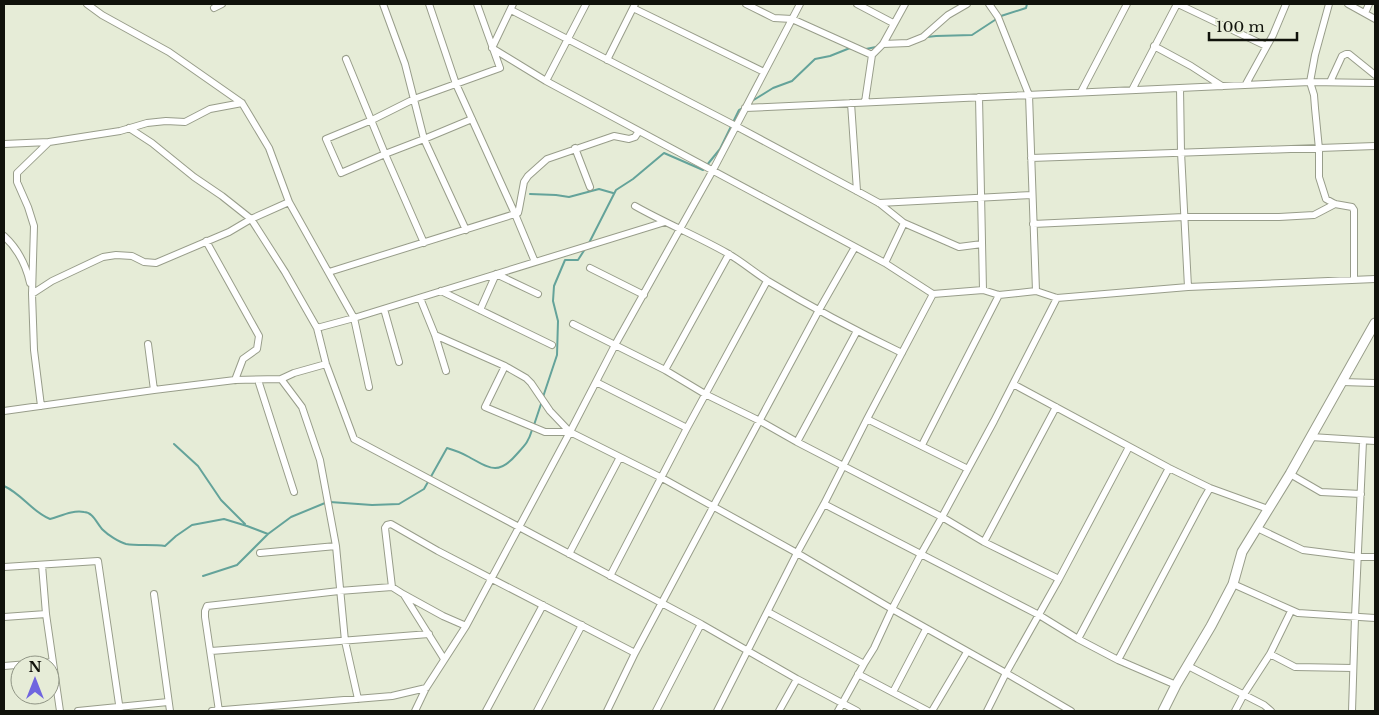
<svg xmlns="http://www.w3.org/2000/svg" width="1379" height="715" font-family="'Libre Baskerville',serif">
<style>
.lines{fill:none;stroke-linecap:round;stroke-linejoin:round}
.stream{stroke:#64a39a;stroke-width:2}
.street-casing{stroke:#989d8a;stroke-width:8}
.secondary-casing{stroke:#989d8a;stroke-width:11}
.street{stroke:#fff;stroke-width:6}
.secondary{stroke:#fff;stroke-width:9}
</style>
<rect width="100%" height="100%" fill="#e6ecd7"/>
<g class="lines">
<path class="stream" d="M927 37 936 36 972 35 1001 16 1026 8 1027 4
M866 49 876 47
M752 101 773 88 792 81 815 59 830 56 850 48 852 49
M707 165 720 149 739 110 744 107
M530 194 556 195 569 197 599 189 613 193
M589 243 616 190 633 179 664 153 703 170 704 169
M543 397 557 355 558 321 553 301 554 286 565 260H578L585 249
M534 425 542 401
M174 444 198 466 221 500 245 524
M4 486C22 494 32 512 50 519 61 516 72 510 84 512 93 512 97 524 103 530 108 535 119 542 126 544 137 546 153 544 165 546L176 536 192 525 224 519 247 526 268 534 291 517 325 503
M330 502 372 505 399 504 424 489 447 448C454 450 462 453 469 457 489 468 498 476 516 455 525 445 528 443 532 430
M203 576 237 565 268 534"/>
<g class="street-casing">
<path id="street" d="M87 4 102 15 169 52 242 103 269 148 289 202 354 318 369 387
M383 4 405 64 424 139 385 154 424 243
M429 4 456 84 515 214 535 262
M513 4 492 48 546 81 885 263 933 294 983 290 999 295 1036 291 1057 298 1188 287 1375 279
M746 4 774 18 792 19 872 55
M857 4 893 23
M989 4 998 17 1029 95 1036 291
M1178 4 1266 46
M1329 4 1315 55 1310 82 1314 95 1315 108 1319 149V177L1326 199 1335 204 1352 207 1354 210V280
M1348 4 1375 19
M214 8 222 4
M633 8 764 72
M511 10 732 124 857 191 879 203 904 223 959 247 982 244
M1365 13 1369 4
M883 44 908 43 923 37 948 15 967 4
M1154 46 1191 66 1222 86
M346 59 385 154 341 173 326 139 372 120 414 99 500 68 477 4
M607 60 635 4
M546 81 586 4
M1330 82 1342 56 1346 54H1349L1375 75
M1246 84 1273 35 1286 4
M1180 88 1181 152 1188 287
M1132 90 1177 4
M1081 92 1127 4
M979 97 983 290
M865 102 872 55 883 44 905 4
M851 103 857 191
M745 108 1310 82 1375 83
M129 128 152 143 194 177 222 196 251 219 285 272 317 328 326 364 354 439 701 624 797 679 857 711
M4 144 49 142
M575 148 590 187
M1031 158 1375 146
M879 203 1032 195
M635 206C665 223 697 236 727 253 741 261 754 272 768 281 811 307 856 331 902 353
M1033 224 1184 217H1279L1314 215 1335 204
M466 230 424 139 472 119
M4 236C17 248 26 265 30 283
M206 241 259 336 257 349 243 359 235 380
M885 263 904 223
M590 268 644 295
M329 272 515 214 518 213 519 209 524 182 528 176 547 159 614 136 629 139 635 137 639 131
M441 291 552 345
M32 292V294L52 281 103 257 116 255 132 256 144 262 156 263 229 232 251 219 289 202
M420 298 435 335 446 371
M384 309 399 362
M480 310 496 274 538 294
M573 324 665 370 705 394 760 421 797 442 942 517 984 542 1059 579
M317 328 354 318 665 222
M435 335 505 366 526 378 531 383 550 411 570 432 662 478 797 553 892 609 1006 673 1071 711
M148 344 154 390
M505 366 485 407 545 432H570
M665 370 729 254
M281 379 302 407 320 460 336 546 345 641 358 699
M258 380 294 492
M596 382 687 428
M1342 382 1375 383
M1013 384 1169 468 1210 488 1268 509
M41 406 34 350 32 294 34 226 28 207 17 182V173L49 142 120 131 147 123 166 121 185 122 210 109 242 103
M4 411 154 390 235 380 281 379 294 373 326 364
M867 419 968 469
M1311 437 1375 441
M797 442 857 331
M922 445 999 295
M1290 474 1321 492 1361 494
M824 504 1039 615 1078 639 1118 660 1176 685
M1257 528 1303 550 1358 557H1375
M984 542 1056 407
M260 553 336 546
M569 554 620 457
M42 565 46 614 60 711
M4 567 98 561 120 711
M610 576 687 428 767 281
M1233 584 1298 613 1375 618
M392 587 385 528 387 525 391 524 438 551 635 653
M154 594 170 711
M404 595 444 659
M768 612 864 664
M4 617 46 614
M1078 639 1169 468
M211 651 429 634
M1270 654 1295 667 1353 668
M1118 660 1203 500 1210 488
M4 666 52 662
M1188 666 1264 705 1271 711
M858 674 928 711
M893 692 926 629
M78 711 168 702
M212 711 392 696 426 688
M219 711 205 617V611L207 606 339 591 392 587 403 594 443 616 466 626
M415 711 426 688 466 626 570 432 615 345 713 170 800 4
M486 711 543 605
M537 711 582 625
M607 711 635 653 713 507 819 310 855 247
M656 711 701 624
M717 711 797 553 824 504 867 419 933 294
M779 711 797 679
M838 711 864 664 874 648 892 609 921 554 942 517 994 421 1057 298
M932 711 967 652
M987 711 1006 673 1059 579 1129 447
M1235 711 1244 694 1270 654 1291 611
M1352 711 1355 617 1363 441"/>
</g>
<g class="secondary-casing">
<path id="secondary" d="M1163 711 1176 685 1211 626 1233 584 1242 552 1290 474 1375 323"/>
</g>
<use href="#street" class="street"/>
<use href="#secondary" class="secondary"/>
</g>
<rect width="1379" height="715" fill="none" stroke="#10120b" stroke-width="10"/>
<g transform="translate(35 680)"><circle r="24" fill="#e6ecd7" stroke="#909585"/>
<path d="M0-4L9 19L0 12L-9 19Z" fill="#6f65df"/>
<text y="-8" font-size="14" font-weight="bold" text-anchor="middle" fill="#10120b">N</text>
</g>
<path d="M1209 32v8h88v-8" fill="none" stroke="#10120b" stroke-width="2.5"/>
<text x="1216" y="32" font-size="15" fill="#10120b" stroke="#e6ecd7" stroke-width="4" paint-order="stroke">100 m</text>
</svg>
